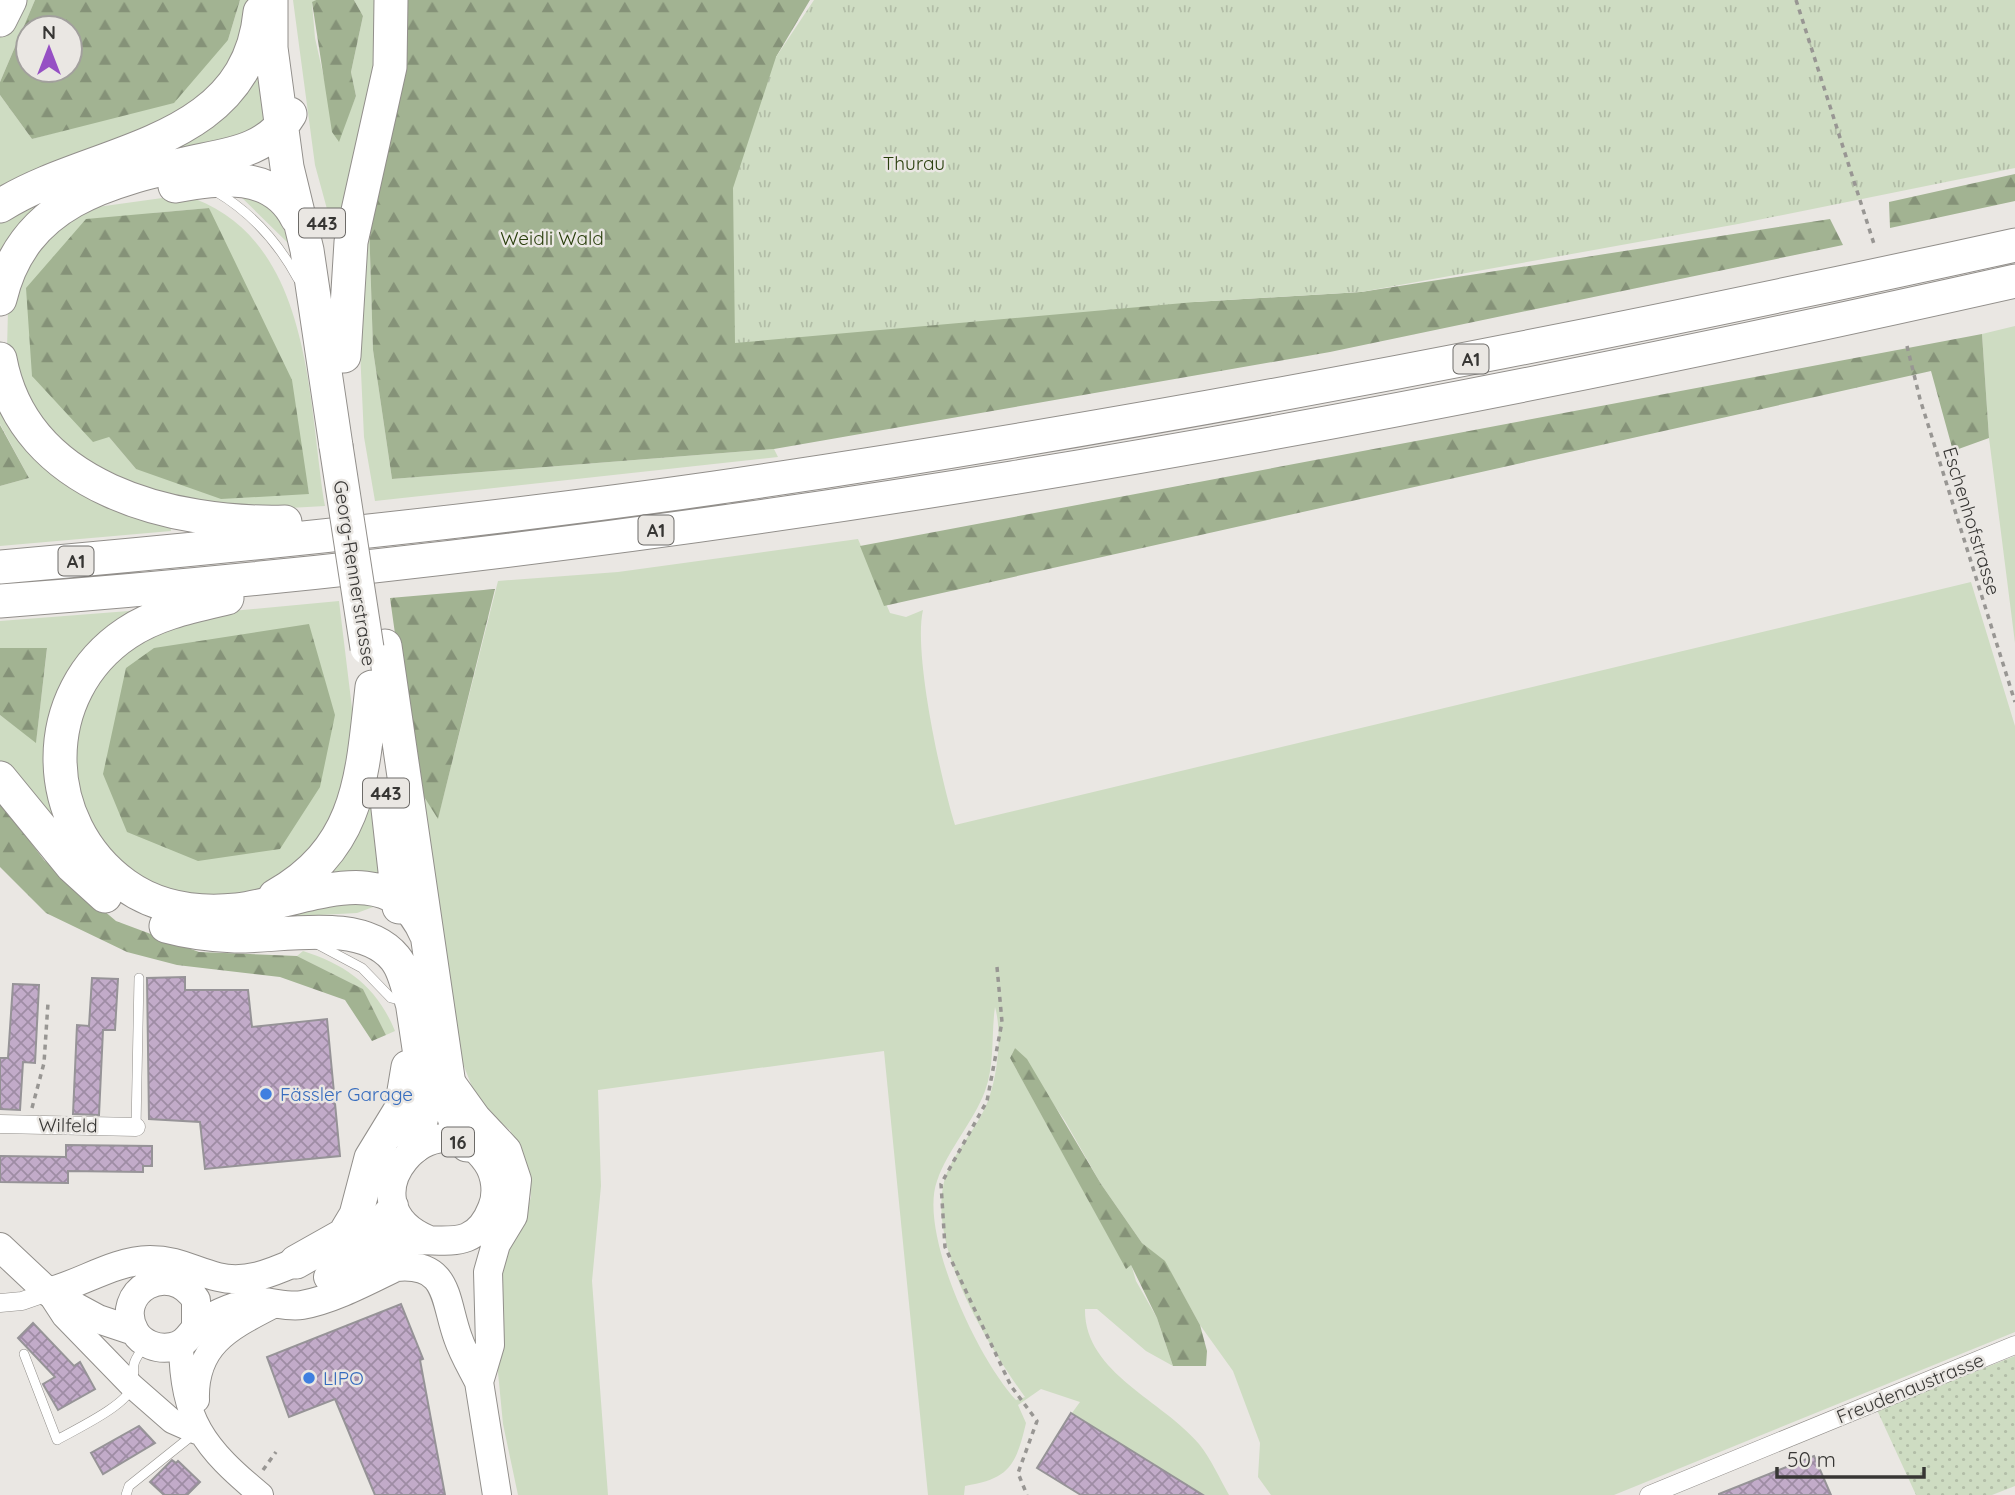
<svg xmlns="http://www.w3.org/2000/svg" width="2015" height="1495" font-family="Quicksand,sans-serif">
<style>
.grass{fill:#cedcc2;fill-rule:evenodd}
.forest{fill:url(#forest-firs);fill-rule:evenodd}
.park{fill:url(#park-tufts)}
.garden{fill:url(#garden-dots)}
.building{fill:url(#building-cross-hatch);stroke:#969397;stroke-width:2}
.lines{fill:none;stroke-linecap:round;stroke-linejoin:round}
.lane-casing{stroke:#928f8b;stroke-width:10}
.street-casing{stroke:#928f8b;stroke-width:19}
.secondary-casing{stroke:#928f8b;stroke-width:26}
.primary-casing{stroke:#928f8b;stroke-width:30}
.highway-casing{stroke:#928f8b;stroke-width:35}
.path{stroke:#989693;stroke-width:3.5;stroke-dasharray:5 5;stroke-linecap:butt}
.lane{stroke:#fff;stroke-width:9}
.street{stroke:#fff;stroke-width:18}
.secondary{stroke:#fff;stroke-width:24}
.primary{stroke:#fff;stroke-width:28}
.highway{stroke:#fff;stroke-width:33}
.highway-bridge-casing{stroke:#928f8b;stroke-width:35;stroke-linecap:butt}
.highway-bridge{stroke:#fff;stroke-width:33}
.shop-dot{fill:#3f7fe0;stroke:#eae7e3;stroke-width:2.5}
.labels{text-anchor:middle;dominant-baseline:central;stroke-width:5;stroke-linejoin:round;paint-order:stroke}
.shield{fill:#eae7e3;stroke:#6d6b68;stroke-width:2}
.shield-label{font-size:18px;font-weight:bold;fill:#373634}
.park-label{font-size:19px;fill:#2a3f0d;stroke:#eae7e3}
.street-label{font-size:19px;fill:#373634;stroke:#eae7e3}
.shop-label{font-size:19px;fill:#366cbe;stroke:#eae7e3;text-anchor:start}
</style>
<defs>
<pattern id="forest-firs" width="22" height="20" patternUnits="userSpaceOnUse" patternTransform="scale(1.75)"><rect width="22" height="20" fill="#a2b392"/><path d="M5 1l3.5 6h-7zM16 11l3.5 6h-7z" fill="#859278"/></pattern>
<pattern id="park-tufts" width="24" height="20" patternUnits="userSpaceOnUse" patternTransform="scale(1.75)"><rect width="24" height="20" fill="#cedcc2"/><path d="M3 7l-1-3M5 7V3M7 7l1-3M15 17l-1-3M17 17v-4M19 17l1-3" fill="none" stroke="#b2bda7"/></pattern>
<pattern id="garden-dots" width="8" height="8" patternUnits="userSpaceOnUse" patternTransform="scale(1.75)"><rect width="8" height="8" fill="#cedcc2"/><path d="M2 2h.1M6 6h.1" fill="none" stroke="#b2bda7" stroke-width="1.8" stroke-linecap="round"/></pattern>
<pattern id="building-cross-hatch" width="8" height="8" patternUnits="userSpaceOnUse" patternTransform="scale(1.75)"><rect width="8" height="8" fill="#c2abc9"/><path d="M0 0l8 8M0 8l8-8" fill="none" stroke="#9e8ca4"/></pattern>
</defs>
<rect width="100%" height="100%" fill="#eae7e3"/>
<path class="grass" d="M14 0H35L0 82V32Z
M240 0H248V10L227 73 180 117 0 195V95L32 139 79 126 228 40Z
M293 0H316L312 3 315 38 338 141 356 96 351 72 363 16 354 0H384L339 278 333 231 315 165Z
M257 63 269 129 166 161 0 263V218Z
M236 192C265 197 282 217 289 244Z
M184 195C313 235 307 396 325 506L252 510 190 505 85 463 33 414 7 350 8 309 38 243 90 208ZM209 208 299 442 309 494 136 469 109 437 154 213Z
M369 221 373 350 392 479 774 449 778 457 375 501 364 437 360 350Z
M2015 326V643L1989 438 1982 334Z
M0 392 10 413 170 520 171 531 0 546V486L29 478 0 424Z
M858 539 890 613 906 617 923 610C913 653 941 780 955 825L1971 582 2015 726V1332L1614 1495H1271L1258 1477 1260 1443 1233 1371 1200 1325 1165 1262 1142 1243 1101 1184 1065 1121 1015 1048 1010 1058 1126 1268 1131 1264 1136 1281 1157 1318 1173 1366 1146 1351 1097 1309H1085C1084 1373 1164 1401 1199 1444 1211 1459 1220 1479 1229 1495H1202L1072 1413 1080 1402 1041 1389 1018 1405 1026 1423C1016 1465 1010 1479 965 1486L964 1495H928L884 1051 598 1090 601 1186 592 1281 608 1495H518L503 1424 493 1321 506 1252 520 1231 531 1197 528 1172 510 1130 480 1107 458 1051 416 784 438 818 498 581 618 572ZM995 1007C1003 1035 997 1086 983 1112 972 1134 950 1158 944 1182 928 1248 988 1346 1025 1397L1016 1400C979 1361 918 1233 937 1181 948 1149 973 1123 985 1091 995 1064 991 1035 995 1007Z
M339 601 355 733 337 821 269 887 203 900 144 884 99 844 71 770 70 751 97 676 143 638 221 612Z
M142 610 140 616C115 633 91 650 73 676 9 767 78 890 177 915 222 927 309 902 356 893L376 895 382 899 381 904 357 913 189 922 138 906 101 882 85 866 0 763V715L36 742 47 649 0 648V621Z
M375 779 384 880 320 885Z
M303 951C347 965 377 987 395 1031L386 1035 363 989 297 956Z"/>
<path class="forest" d="M35 0H240L228 40 174 103 32 139 0 95V82ZM28 28H70V70H28Z
M316 0H354L363 16 351 72 356 96 339 142 332 132 312 2Z
M404 0H810L776 57 1195 302 1361 292 1830 219 1843 245 1330 352 774 449 392 479 373 350 369 221Z
M2015 174V201L1890 228 1889 202Z
M209 208 292 380 309 494 221 499 136 469 109 437 93 442 32 376 26 288 86 219Z
M1982 334 1989 438 1953 451 1931 371 884 606 860 546Z
M0 425 29 478 0 486Z
M495 589 438 819 416 784 390 598Z
M309 624 335 715 320 787 280 849 198 861 127 832 103 774 126 668 154 648Z
M0 648H47L36 743 0 715Z
M0 802 44 860 116 921 199 952 297 956 363 989 386 1035 372 1041 345 1000 280 977 177 965 127 952 46 913 0 867Z
M1015 1048 1027 1059 1101 1184 1142 1243 1165 1261 1200 1325 1207 1351 1206 1366H1173L1157 1318 1131 1265 1126 1269 1010 1058Z"/>
<path class="park" d="M814 0H2015V168L1738 224 1361 292 1195 302 735 343 733 188 776 57Z"/>
<path class="garden" d="M2015 1356V1486L1992 1495H1916L1877 1410Z"/>
<path class="building" d="M185 977V990H248L252 1027 327 1019 340 1156 205 1169 200 1122 149 1119 147 978Z
M92 978 118 979 115 1030H103L99 1115 73 1114 77 1025 89 1026Z
M13 984 39 985 35 1063 23 1062 20 1110 0 1109V1058H8Z
M66 1145 152 1146V1166H143V1172L68 1171V1183L0 1182V1156L66 1157Z
M401 1304 423 1359 420 1360 445 1495H375L335 1399 289 1417 267 1357Z
M33 1323 74 1366 80 1362 95 1389 58 1410 43 1384 55 1377 18 1338Z
M1071 1413 1203 1495H1081L1037 1468Z
M139 1426 155 1443 103 1474 91 1453Z
M1814 1456 1831 1495H1719V1494Z
M172 1460 176 1463 178 1461 200 1482 187 1495H164L150 1482Z"/>
<g class="lines">
<g class="lane-casing">
<path id="lane" d="M215 191C251 212 278 242 298 279
M317 944 362 968 391 998 403 1001
M136 1127 139 978
M24 1354 57 1440C74 1430 128 1405 132 1386 137 1366 127 1369 144 1347
M126 1495 129 1486 194 1434"/>
</g>
<g class="street-casing">
<path id="street" d="M0 1124 136 1127
M0 1303 22 1301 48 1292
M1649 1495 2015 1345"/>
</g>
<g class="secondary-casing">
<path id="secondary" d="M49 1293 64 1316 132 1386 172 1421 197 1432
M181 1344C182 1420 204 1448 261 1495
M197 1400C195 1343 233 1327 277 1304"/>
</g>
<g class="primary-casing">
<path id="primary" d="M448 1078 476 1117 507 1150 517 1180 513 1216 496 1244 488 1272 490 1345 479 1382
M0 1247 48 1292 98 1319 134 1331
M331 1260 367 1235 394 1206
M328 1277C352 1268 375 1247 400 1242 437 1234 473 1257 492 1208 498 1194 496 1175 487 1162 437 1089 337 1202 429 1240
M48 1292C83 1283 113 1261 150 1260 178 1260 193 1271 218 1277 245 1284 271 1273 296 1262
M196 1328V1300C170 1258 112 1292 135 1332 142 1344 158 1350 172 1347 185 1344 188 1337 196 1328 206 1317 234 1306 249 1303 265 1299 285 1308 302 1305 334 1299 367 1281 396 1267 450 1262 444 1300 458 1338 463 1353 472 1368 479 1382
M476 1363 497 1495"/>
</g>
<g class="highway-casing">
<path id="highway" d="M271 0V48L287 167 307 250 336 446
M0 20 10 0
M175 186C220 178 273 170 297 218
M0 206C91 148 247 149 260 12
M0 299C23 201 108 181 193 162 232 154 268 150 290 114
M344 356 351 242 390 67 391 0
M0 359C24 489 173 525 285 522
M0 567C239 546 477 522 714 488 1151 424 1584 340 2015 245
M227 598C193 606 157 613 127 633 37 693 39 823 125 885 157 908 198 914 237 910 302 902 390 852 426 934
M0 601C678 550 1352 430 2015 281
M385 646 448 1078C449 1105 453 1122 467 1145
M0 778 72 866 105 896
M387 800 399 907
M275 896C361 847 362 776 372 687
M166 926C188 932 212 935 235 936 282 937 361 917 395 958 405 970 408 989 412 1003
M409 981 424 1082 425 1105 414 1147
M296 1262 344 1235 356 1215 371 1158 401 1109 408 1067"/>
</g>
<path class="path" d="M1796 0 1874 244
M1907 346 1920 399 2015 702
M997 967 1002 1022 987 1101 941 1184 945 1247 1011 1386 1037 1421 1018 1473 1027 1495
M32 1108 44 1063 48 1003
M263 1470 276 1452"/>
<use href="#lane" class="lane"/>
<use href="#street" class="street"/>
<use href="#secondary" class="secondary"/>
<use href="#primary" class="primary"/>
<use href="#highway" class="highway"/>
<g class="highway-bridge-casing">
<path id="highway-bridge" d="M336 446 367 648"/>
</g>
<use href="#highway-bridge" class="highway-bridge"/>
</g>
<g class="shop-dot">
<circle cx="266" cy="1094" r="7"/>
<circle cx="309" cy="1378" r="7"/>
</g>
<g class="labels">
<g class="shield">
<rect x="299" y="208.5" width="46" height="29" rx="5"/>
<rect x="1453.5" y="344.5" width="35" height="29" rx="5"/>
<rect x="638.5" y="515.5" width="35" height="29" rx="5"/>
<rect x="58.5" y="546.5" width="35" height="29" rx="5"/>
<rect x="363" y="778.5" width="46" height="29" rx="5"/>
<rect x="442" y="1127.5" width="32" height="29" rx="5"/>
</g>
<g class="shield-label">
<text x="322" y="223">443</text>
<text x="1471" y="359">A1</text>
<text x="656" y="530">A1</text>
<text x="76" y="561">A1</text>
<text x="386" y="793">443</text>
<text x="458" y="1142">16</text>
</g>
<g class="park-label">
<text x="914" y="163">Thurau</text>
<text x="552" y="238">Weidli Wald</text>
</g>
<g class="street-label">
<text transform="translate(1972 521) rotate(73)">Eschenhofstrasse</text>
<text transform="translate(355 573) rotate(81)">Georg-Rennerstrasse</text>
<text transform="translate(68 1125) rotate(1)">Wilfeld</text>
<text transform="translate(1910 1388) rotate(-22)">Freudenaustrasse</text>
</g>
<g class="shop-label">
<text x="280" y="1094">Fässler Garage</text>
<text x="323" y="1378">LIPO</text>
</g>
</g>
<g transform="translate(49 49)"><circle r="33" fill="#eae7e3" stroke="#a2a09d" stroke-width="2"/>
<path d="M0-5L12 26L0 18L-12 26Z" fill="#9650c4"/>
<text y="-10" font-size="19" font-weight="bold" text-anchor="middle" fill="#373634">N</text>
</g>
<path d="M1777 1467v10h147v-10" fill="none" stroke="#373634" stroke-width="3.5"/>
<text x="1787" y="1467" font-size="21" fill="#373634" stroke="#eae7e3" stroke-width="5" paint-order="stroke">50 m</text>
</svg>
